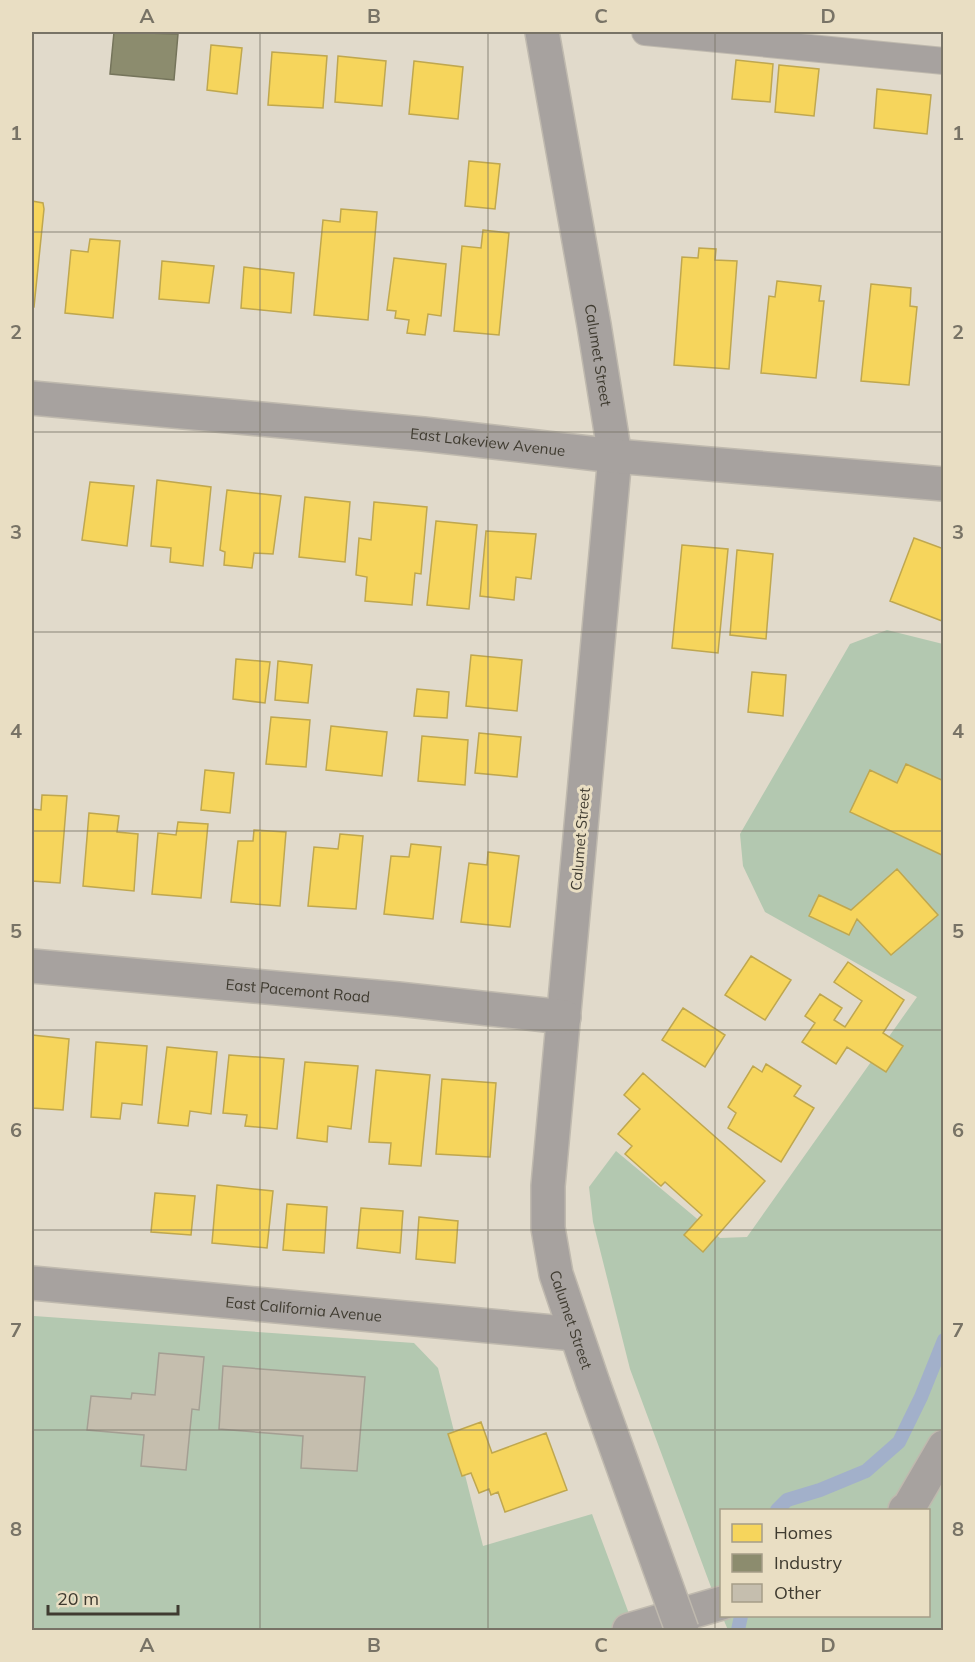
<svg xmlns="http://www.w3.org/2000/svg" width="975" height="1662" font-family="Mulish,sans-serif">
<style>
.green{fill:#b3c8b0;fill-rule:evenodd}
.homes{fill:#f6d55c;stroke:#bfa74f;stroke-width:1.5}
.industry{fill:#8c8c6e;stroke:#75745b;stroke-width:1.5}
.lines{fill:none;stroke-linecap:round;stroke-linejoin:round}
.stream{stroke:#a2b0ca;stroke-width:14}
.building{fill:#c5beae;stroke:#a49f93;stroke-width:1.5}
.service-casing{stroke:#bfb9ae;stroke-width:28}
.minor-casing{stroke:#bfb9ae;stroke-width:36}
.service{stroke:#a7a29f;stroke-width:26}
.minor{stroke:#a7a29f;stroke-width:33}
.minor-bridge-casing{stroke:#bfb9ae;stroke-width:36;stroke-linecap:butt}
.minor-bridge{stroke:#a7a29f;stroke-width:33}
.grid{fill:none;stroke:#787366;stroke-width:1.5;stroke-opacity:0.55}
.labels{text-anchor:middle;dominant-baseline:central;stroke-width:6;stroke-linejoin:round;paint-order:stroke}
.street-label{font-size:15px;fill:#3f3b30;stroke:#e9dec3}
.neatline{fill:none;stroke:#787366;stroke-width:2}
.grid-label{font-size:20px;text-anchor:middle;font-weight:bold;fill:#787366}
</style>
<rect width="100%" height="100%" fill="#e1dacb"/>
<path class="green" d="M887 630 943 644V781L906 764 897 783 850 812 943 856V1630H728L722 1616H928V1510H722L721 1614 630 1369 593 1222 589 1187 616 1151 720 1238 747 1237 917 997 765 912 743 866 740 834 850 644ZM897 869 937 915 891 955 857 919 848 935 809 916 819 895 851 910Z
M34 1316 414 1343 438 1368 483 1546 592 1514 635 1630H32V1317ZM160 1353 204 1357 192 1409 186 1470 141 1466 144 1435 87 1430 91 1396 131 1399 132 1393 155 1395ZM223 1366 364 1377 357 1471 301 1468 303 1436 219 1429Z"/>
<path class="homes" d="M211 45 242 48 237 94 207 90Z
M272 52 327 56 323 108 268 105Z
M338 56 386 61 382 106 335 102Z
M736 60 773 64 770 102 732 99Z
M414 61 463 67 458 119 409 114Z
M779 65 819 69 814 116 775 112Z
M877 89 931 95 927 134 874 128Z
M469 161 500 164 495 209 465 206Z
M32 201 43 203 44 209 34 307H32Z
M341 209 377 212 368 320 314 315 323 220 340 222Z
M483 230 509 233 499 335 454 331 462 246 481 248Z
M90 239 120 241 113 318 65 313 71 250 88 252Z
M699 248 716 249 715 260 737 261 729 369 674 365 682 257 698 258Z
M394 258 446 264 441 316 428 314 425 335 407 333 409 320 395 318 396 311 387 310Z
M162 261 214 266 209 303 159 299Z
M244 267 294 273 291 313 241 308Z
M777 281 821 286 819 301H824L816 378 761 373 769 296 775 297Z
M871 284 911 288 910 306 917 307 909 385 861 381Z
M157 480 211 487 203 566 170 562 171 548 151 546Z
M90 482 134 486 127 546 82 540Z
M227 490 281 496 273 554 254 553 252 568 224 565 225 552 220 550Z
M305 497 350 502 345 562 299 557Z
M374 502 427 507 421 574 415 573 412 605 365 601 367 577 356 575 359 538 371 540Z
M436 521 477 525 469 609 427 605Z
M486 531 536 534 531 579 516 577 514 600 480 596Z
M914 538 944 549V616L942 621 890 601Z
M682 545 728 549 718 653 672 648Z
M737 550 773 554 766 639 730 635Z
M471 655 522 660 517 711 466 706Z
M236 659 270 662 265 703 233 699Z
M278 661 312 665 308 703 275 700Z
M752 672 786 675 783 716 748 712Z
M417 689 449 692 447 718 414 716Z
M271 717 310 720 306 767 266 764Z
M331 726 387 732 382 776 326 770Z
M479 733 521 737 517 777 475 773Z
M422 736 468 740 465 785 418 781Z
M906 764 944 781V856L850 812 870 770 897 783Z
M205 770 234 773 230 813 201 810Z
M42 795 67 796 60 883 32 881V809L41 810Z
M89 813 119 816 117 832 138 834 134 891 83 886Z
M178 822 208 824 201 898 152 894 158 833 176 835Z
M254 830 286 832 280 906 231 902 238 841H253Z
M340 834 363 836 356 909 308 906 314 847 338 849Z
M411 844 441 847 433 919 384 914 391 856 409 857Z
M488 852 519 856 510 927 461 922 469 863 487 865Z
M897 869 938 915 891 955 857 919 849 935 809 916 819 895 851 910Z
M751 956 791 980 765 1020 725 995Z
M848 962 904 1000 883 1033 903 1046 886 1072 847 1047 836 1064 802 1042 815 1023 805 1016 820 994 842 1008 834 1020 845 1027 862 1001 834 982Z
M683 1008 725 1035 705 1067 662 1040Z
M32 1035 69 1039 63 1110 32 1108Z
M96 1042 147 1046 142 1105 122 1103 120 1119 91 1117Z
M167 1047 217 1052 211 1114 190 1111 188 1126 158 1123Z
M229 1055 284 1059 277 1129 245 1126 247 1115 223 1113Z
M305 1062 358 1066 351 1129 328 1126 327 1142 297 1138Z
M766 1064 801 1086 794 1096 814 1108 781 1162 728 1128 736 1113 728 1107 753 1066 762 1072Z
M376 1070 430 1075 421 1166 389 1164 391 1143 369 1142Z
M643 1073 765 1181 703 1252 684 1235 702 1215 665 1182 661 1186 625 1154 632 1146 618 1134 640 1109 624 1095Z
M442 1079 496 1083 490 1157 436 1154Z
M217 1185 273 1191 267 1248 212 1243Z
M155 1193 195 1196 191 1235 151 1232Z
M287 1204 327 1207 324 1253 283 1250Z
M361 1208 403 1211 400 1253 357 1248Z
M419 1217 458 1221 455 1263 416 1259Z
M481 1422 492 1453 546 1433 567 1490 505 1512 498 1492 491 1495 489 1489 479 1493 471 1473 462 1476 448 1434Z"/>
<path class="industry" d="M114 32 178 34 174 80 110 74Z"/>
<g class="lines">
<path class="stream" d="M777 1510 787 1500 820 1490 866 1471 899 1442 921 1397 944 1340
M738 1630 741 1616"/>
</g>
<path class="building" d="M159 1353 204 1357 199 1410 192 1409 186 1470 141 1466 144 1435 87 1430 91 1396 131 1399 132 1393 155 1395Z
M223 1366 365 1377 357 1471 301 1468 303 1436 219 1429Z"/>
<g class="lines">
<g class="service-casing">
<path id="service" d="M645 32 944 61"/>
</g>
<g class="minor-casing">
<g id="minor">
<path id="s1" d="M542 32 594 325 615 456 548 1186V1228L556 1274 593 1383"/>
<path id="s2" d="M32 398 423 434 615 456 944 484"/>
<path id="s3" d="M32 966 398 999 564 1017"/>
<path id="s4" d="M32 1283 575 1334"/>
<path d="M905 1510 909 1507 944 1447"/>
<path d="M629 1630 722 1603"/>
</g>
</g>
<use href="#service" class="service"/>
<use href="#minor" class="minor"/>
<g class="minor-bridge-casing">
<path id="minor-bridge" d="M593 1383 682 1630"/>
</g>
<use href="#minor-bridge" class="minor-bridge"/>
</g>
<path class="grid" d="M260 32V1630M488 32V1630M715 32V1630M32 232H944M32 432H944M32 632H944M32 831H944M32 1030H944M32 1230H944M32 1430H944"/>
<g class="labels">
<g class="street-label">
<text stroke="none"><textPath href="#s1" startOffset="328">Calumet Street</textPath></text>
<text stroke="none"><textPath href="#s2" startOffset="458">East Lakeview Avenue</textPath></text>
<text transform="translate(580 839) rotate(-85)">Calumet Street</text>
<text stroke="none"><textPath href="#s3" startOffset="267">East Pacemont Road</textPath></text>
<text stroke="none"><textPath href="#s4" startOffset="273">East California Avenue</textPath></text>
<text stroke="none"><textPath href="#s1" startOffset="1300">Calumet Street</textPath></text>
</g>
</g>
<rect width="975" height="1662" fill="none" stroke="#e9dec3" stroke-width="66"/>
<rect x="720" y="1509" width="210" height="108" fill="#e9dec3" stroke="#a59d88" stroke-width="1.5"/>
<rect x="732" y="1524" width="30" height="18" fill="#f6d55c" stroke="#a59d88" stroke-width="1.5"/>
<text x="774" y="1539" font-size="18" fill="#3f3b30">Homes</text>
<rect x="732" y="1554" width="30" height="18" fill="#8c8c6e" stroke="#a59d88" stroke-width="1.5"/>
<text x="774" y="1569" font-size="18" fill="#3f3b30">Industry</text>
<rect x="732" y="1584" width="30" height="18" fill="#c5beae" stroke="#a59d88" stroke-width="1.5"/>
<text x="774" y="1599" font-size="18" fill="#3f3b30">Other</text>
<path d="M48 1605v9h130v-9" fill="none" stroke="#3f3b30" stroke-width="3"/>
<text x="57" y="1605" font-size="18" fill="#3f3b30" stroke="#e9dec3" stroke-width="4.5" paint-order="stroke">20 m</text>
<rect x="33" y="33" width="909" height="1596" class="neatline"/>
<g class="grid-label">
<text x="147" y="23">A</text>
<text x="374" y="23">B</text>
<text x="601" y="23">C</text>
<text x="828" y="23">D</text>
<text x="16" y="140">1</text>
<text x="958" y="140">1</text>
<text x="16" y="339">2</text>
<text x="958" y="339">2</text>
<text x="16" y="539">3</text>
<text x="958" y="539">3</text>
<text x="16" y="738">4</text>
<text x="958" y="738">4</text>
<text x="16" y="938">5</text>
<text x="958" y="938">5</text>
<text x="16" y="1137">6</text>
<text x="958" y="1137">6</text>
<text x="16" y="1337">7</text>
<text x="958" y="1337">7</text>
<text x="16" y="1536">8</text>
<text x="958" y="1536">8</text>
<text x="147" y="1652">A</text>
<text x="374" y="1652">B</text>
<text x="601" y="1652">C</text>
<text x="828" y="1652">D</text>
</g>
</svg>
